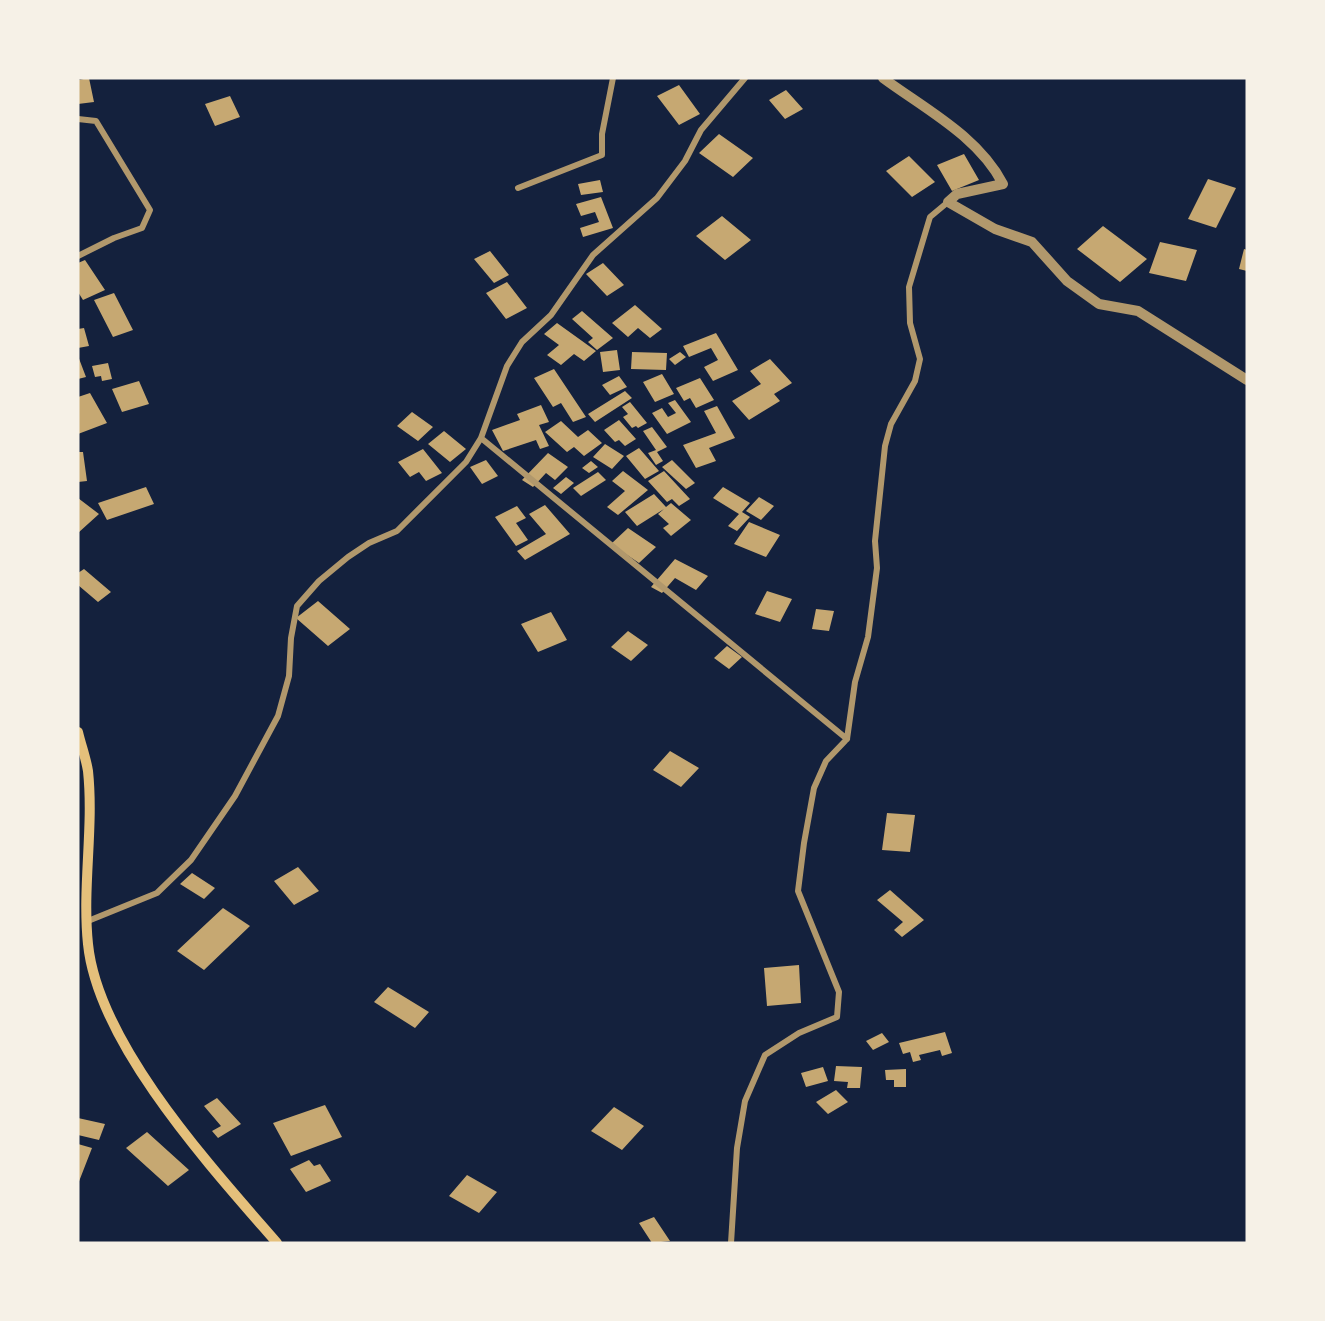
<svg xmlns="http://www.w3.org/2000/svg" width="1325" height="1321" font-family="Signika,sans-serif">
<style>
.building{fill:#c6a872}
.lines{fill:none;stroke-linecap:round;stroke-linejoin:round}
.minor{stroke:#b1986c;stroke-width:6}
.tertiary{stroke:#b1986c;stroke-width:10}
.secondary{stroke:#e5c07b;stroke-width:10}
</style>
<rect width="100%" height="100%" fill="#14213d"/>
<path class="building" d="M89 78 94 102 78 104V80Z
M679 85 700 114 679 125 657 96Z
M786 90 803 109 785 119 769 100Z
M230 96 240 117 215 126 205 104Z
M719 134 753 158 733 177 699 153Z
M964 154 979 180 952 191 937 165Z
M909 156 935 182 912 197 886 171Z
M1208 179 1236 188 1216 228 1188 219Z
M600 180 603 192 581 195 578 184Z
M601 197 613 228 583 237 580 228 599 222 595 212 581 216 576 204Z
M722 216 751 240 725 260 696 236Z
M1103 226 1147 259 1120 282 1077 249Z
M1160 242 1197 250 1186 281 1149 273Z
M1244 249 1247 250V271L1239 269Z
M490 251 509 275 494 283 474 259Z
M85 260 105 290 83 300 78 292V263Z
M603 263 624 285 607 296 586 274Z
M507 282 527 308 506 319 486 293Z
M114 293 133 330 113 337 94 300Z
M635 305 662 329 650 338 638 328 628 337 612 323Z
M582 311 613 338 597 350 588 342 593 338 572 319Z
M557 323 596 351 584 361 574 354 561 365 547 355 559 345 544 334Z
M84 328 89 346 78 348V329Z
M716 333 738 370 713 381 704 367 718 360 711 348 689 357 683 346Z
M617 350 620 370 603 372 600 352Z
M632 352 667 353 666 370 631 369Z
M680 352 686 357 675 365 669 359Z
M78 356 86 377 78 379Z
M770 359 792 383 774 394 780 401 749 420 732 401 761 384 750 371Z
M108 363 112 379 102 381 101 376 95 377 92 366Z
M554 369 586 417 573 422 561 403 553 407 534 378Z
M662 374 674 394 655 402 643 382Z
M619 376 627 387 610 395 602 385Z
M700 378 714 400 696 408 690 398 684 401 676 388Z
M139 381 149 404 122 412 112 389Z
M625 391 632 398 595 422 588 414Z
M90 393 107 423 78 434V397Z
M675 400 691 422 667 434 652 413 662 408 668 417 676 413 668 403Z
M630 402 647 423 638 428 636 426 632 428 623 417 628 414 622 407Z
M541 405 549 422 539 425 549 446 540 449 536 440 503 451 492 430 520 420 517 414Z
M717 406 735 438 709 448 716 461 696 468 683 445 716 433 704 411Z
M412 412 433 427 418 441 397 426Z
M619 420 636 439 625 446 619 440 615 442 604 430Z
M561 421 578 437 588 430 602 443 584 456 574 447 567 452 545 432Z
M652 427 667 447 657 452 663 461 656 465 648 453 656 450 643 431Z
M444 431 466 449 450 462 428 444Z
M605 444 624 456 612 469 593 457Z
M639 448 659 471 645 479 626 456Z
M423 449 442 473 426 481 419 472 410 477 398 462Z
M78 452H83L87 481 78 482Z
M548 453 568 467 555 480 546 473 533 487 522 480Z
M486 460 498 476 482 484 470 467Z
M672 460 695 483 686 489 662 467Z
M591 461 598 467 589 473 582 468Z
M623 471 648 490 618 515 607 507 625 491 612 481Z
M664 471 690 499 679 506 672 499 667 502 648 481Z
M598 472 606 480 581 496 573 488Z
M566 477 574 483 561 494 553 488Z
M146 487 154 504 107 520 98 503Z
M723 487 750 503 742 512 750 517 737 531 728 526 739 514 713 498Z
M654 494 666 507 671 503 691 520 671 536 663 528 669 524 658 514 664 509 637 526 625 512Z
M759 497 774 506 761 520 746 511Z
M78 498 99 514 78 533Z
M545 505 570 534 525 560 517 551 546 534 529 514Z
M517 506 526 518 516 523 528 540 516 546 495 517Z
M749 522 780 535 766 557 734 544Z
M628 528 656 547 639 563 611 544Z
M675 559 708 576 696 590 675 578 662 593 651 587Z
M84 569 111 592 98 602 78 585V573Z
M767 591 792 599 780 622 755 614Z
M318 601 350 629 328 646 296 618Z
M816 609 834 611 829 631 812 629Z
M551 612 567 640 538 652 521 624Z
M628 631 648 645 631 661 611 647Z
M727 646 742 657 729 669 714 658Z
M670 751 699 768 681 787 653 770Z
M887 813 915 815 910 852 882 850Z
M298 867 319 891 294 905 274 881Z
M192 873 215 888 204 899 180 884Z
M890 890 924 920 902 937 894 930 903 922 877 900Z
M223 908 250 926 204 970 177 951Z
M799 965 801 1003 767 1006 764 968Z
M388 987 429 1012 415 1028 374 1002Z
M945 1032 952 1053 942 1056 940 1050 919 1055 921 1060 913 1062 910 1052 903 1054 899 1043Z
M882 1033 889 1042 873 1050 866 1041Z
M836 1066 862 1067 860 1088H847L848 1082 834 1081Z
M823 1067 828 1081 806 1087 801 1073Z
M906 1069V1087H894V1080H886L885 1070Z
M836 1090 848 1102 828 1114 816 1102Z
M217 1098 241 1124 218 1138 212 1131 221 1126 204 1106Z
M325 1105 342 1137 291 1156 273 1123Z
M614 1107 644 1126 622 1150 591 1131Z
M78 1118 105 1124 99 1140 78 1135Z
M147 1132 189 1170 168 1186 126 1148Z
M78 1144 92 1148 78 1184Z
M309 1160 314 1166 320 1164 331 1181 306 1192 290 1169Z
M467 1175 497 1192 479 1213 449 1196Z
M654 1217 670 1241 652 1243 639 1223Z"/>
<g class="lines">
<path class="minor" d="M78 119 96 121 150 210 142 228 114 238 78 256
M518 188 602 155V134L613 78
M481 438 847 739
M88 921 157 893 191 860 235 796 278 716 289 676 291 638 297 606 319 581 348 557 369 543 397 531 466 462 481 438 507 366 522 342 551 315 593 255 657 198 685 161 701 130 745 78
M731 1243 737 1148 745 1101 765 1055 799 1033 837 1017 839 992 798 891 804 843 814 788 826 761 847 739 855 682 868 637 877 568 875 541 885 446 891 424 915 381 920 359 910 323 909 287 930 217 948 202"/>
<path class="tertiary" d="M883 78C925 109 978 136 1003 184L957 194 948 202 995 229 1032 242 1067 281 1099 304 1138 311 1247 380"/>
<path class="secondary" d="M78 732C81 745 86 758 88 771 94 828 82 887 88 944 98 1044 212 1168 277 1243"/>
</g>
<rect width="1325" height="1321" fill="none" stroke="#f6f1e7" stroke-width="159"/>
</svg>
